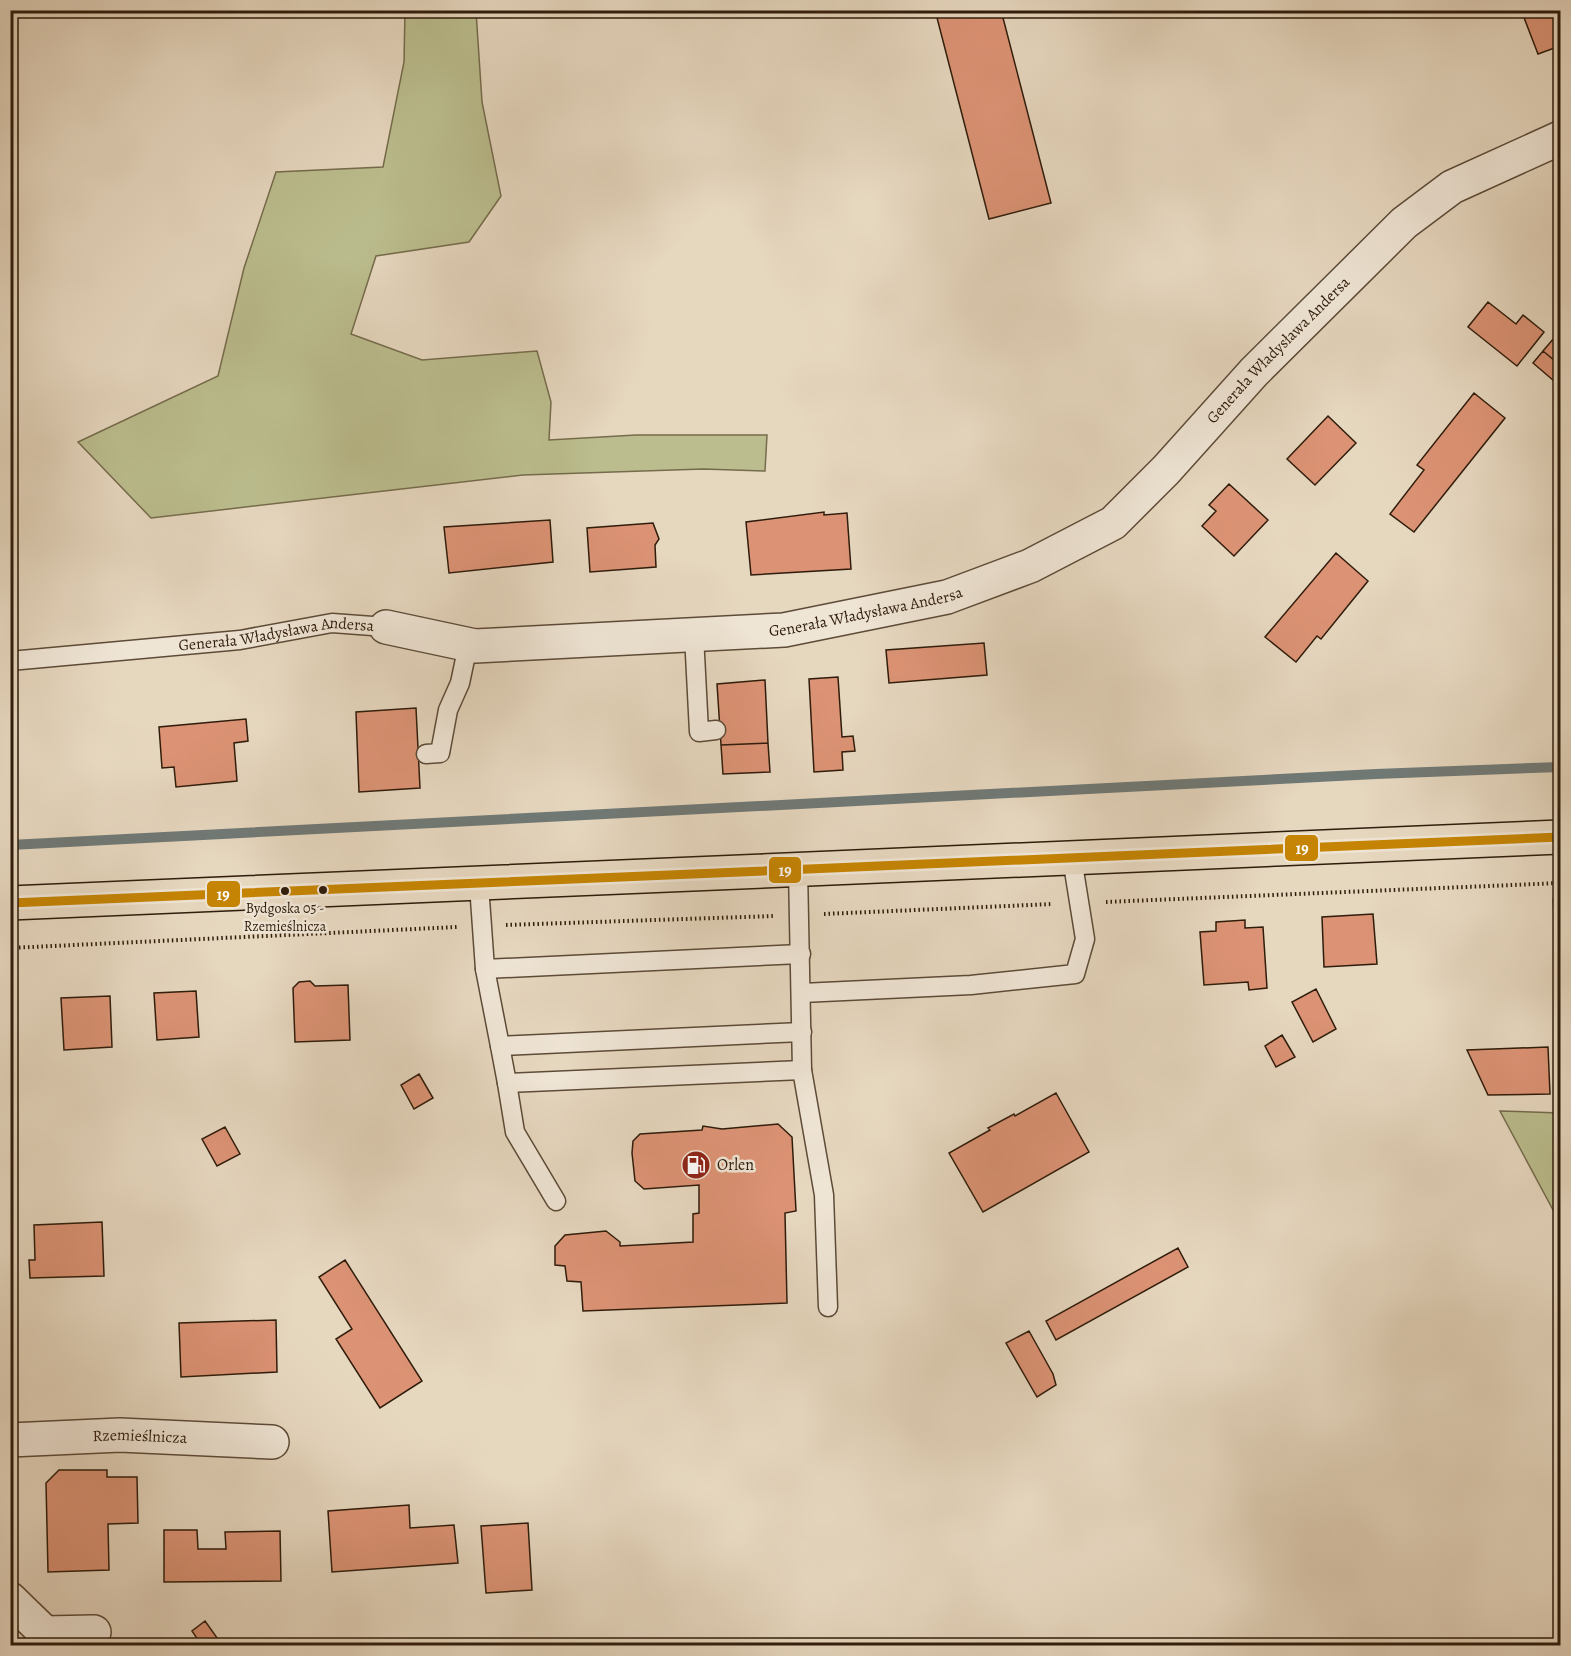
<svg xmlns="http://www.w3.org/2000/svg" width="1571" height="1656" font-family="Alegreya,serif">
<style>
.green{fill:#bbbd8e;stroke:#756c4c;stroke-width:1.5}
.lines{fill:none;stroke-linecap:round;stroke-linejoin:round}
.stream{stroke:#707976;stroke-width:10}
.building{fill:#dc9375;stroke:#2f1c0b;stroke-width:1.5}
.lane-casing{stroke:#5d4b38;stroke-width:21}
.street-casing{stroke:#5d4b38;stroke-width:36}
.primary-casing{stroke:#2f1c0b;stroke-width:36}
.path{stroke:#2f1c0b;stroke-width:4;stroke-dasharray:1.5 3;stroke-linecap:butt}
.lane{stroke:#efe5d5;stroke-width:18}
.street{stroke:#efe5d5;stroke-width:33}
.primary{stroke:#e6d7bf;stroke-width:33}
.bus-1-casing{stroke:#efe5d5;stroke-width:14}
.bus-1{stroke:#c58403;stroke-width:9}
.bus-dot{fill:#2f1c0b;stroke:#efe5d5;stroke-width:2}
.labels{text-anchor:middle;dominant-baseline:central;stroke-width:5;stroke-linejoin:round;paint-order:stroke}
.bus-label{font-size:14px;fill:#2f1c0b;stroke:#efe5d5}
.street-label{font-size:16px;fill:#2f1c0b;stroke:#efe5d5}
.poi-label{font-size:16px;fill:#2f1c0b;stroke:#efe5d5;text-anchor:start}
.line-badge{stroke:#efe5d5;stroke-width:2}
.badge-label{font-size:16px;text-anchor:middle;font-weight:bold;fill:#fff}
</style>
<rect width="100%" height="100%" fill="#e6d7bf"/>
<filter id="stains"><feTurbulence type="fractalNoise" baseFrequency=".00333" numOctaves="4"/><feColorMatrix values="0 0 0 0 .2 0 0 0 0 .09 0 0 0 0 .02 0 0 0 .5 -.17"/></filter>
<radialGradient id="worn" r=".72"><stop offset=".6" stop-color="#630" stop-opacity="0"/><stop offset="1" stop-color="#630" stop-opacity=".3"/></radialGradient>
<path class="green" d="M405 10 476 11 482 102 501 196 469 242 376 256 351 334 422 360 537 351 551 402 549 440 636 435H767L765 471 703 469 523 475 151 518 78 442 218 376 244 268 276 172 383 167 404 62Z
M1553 900 1560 905V1016Z
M1500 1111 1560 1113V1223Z"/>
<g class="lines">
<path class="stream" d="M10 845 1376 774 1560 767"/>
</g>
<path class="building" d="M872 10H898L873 17Z
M935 10H1001L1051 203 989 219Z
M1534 10H1560V46L1538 54 1523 15Z
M1488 302 1516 324 1523 315 1544 332 1517 366 1468 327Z
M1554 338 1560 343V354L1555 361 1543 351Z
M1543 351 1560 365V373L1554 381 1533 363Z
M1474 393 1505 418 1414 532 1390 514 1424 470 1417 465Z
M1328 416 1356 443 1315 485 1287 459Z
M1229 484 1268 520 1234 556 1202 526 1216 511 1209 505Z
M824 512V515L847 513 851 569 751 575 746 522Z
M550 520 553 562 449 573 444 527Z
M653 523 659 539 655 545 656 567 590 572 587 528Z
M1336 553 1368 581 1321 639 1317 636 1296 662 1265 637Z
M984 643 987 675 889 683 886 650Z
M838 677 842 737 853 736 855 751 842 752 843 770 814 772 809 679Z
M765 680 768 743 721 745 717 684Z
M416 708 420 788 359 792 356 712Z
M246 719 248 741 234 743 237 781 176 787 174 767 162 768 159 727Z
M768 743 770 772 723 774 721 745Z
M1373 914 1377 964 1324 967 1322 917Z
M1245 920V928L1263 927 1267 988 1249 990 1248 982 1204 985 1200 932 1216 931V922Z
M310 981 315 986 348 985 350 1040 295 1042 293 988 299 982Z
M1316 989 1336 1029 1313 1042 1292 1002Z
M196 991 199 1037 157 1040 154 993Z
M110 996 112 1047 64 1050 61 998Z
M1282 1035 1295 1057 1276 1067 1265 1046Z
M1548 1047 1550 1094 1488 1095 1467 1050Z
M419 1074 433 1098 414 1109 401 1085Z
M1056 1093 1089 1152 983 1212 949 1153 990 1130 988 1128 1014 1114 1015 1116Z
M778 1124 792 1137 796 1211 785 1213 787 1303 583 1311 581 1282 567 1281 565 1266 555 1265V1246L565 1235 606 1231 620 1242V1246L693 1242V1214L699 1213V1185L644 1189 635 1181 632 1153 633 1141 640 1134 702 1130 703 1126 722 1129Z
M225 1127 240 1154 217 1166 202 1139Z
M102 1222 104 1276 30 1278 29 1260H35L34 1225Z
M1178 1248 1188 1267 1056 1340 1046 1321Z
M345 1260 422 1381 380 1408 336 1339 352 1329 319 1277Z
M276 1320 277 1372 181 1377 179 1323Z
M1029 1331 1053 1374 1056 1385 1037 1397 1006 1343Z
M59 1470H107V1477H137L138 1523 108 1524 109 1570 48 1572 46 1483Z
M409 1505 410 1528 454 1525 458 1563 332 1572 328 1511Z
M528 1523 532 1590 486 1593 481 1526Z
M164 1530H197L198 1549H226L225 1532 280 1531 281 1581 164 1582Z
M205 1621 220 1642 215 1646H202L192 1631Z"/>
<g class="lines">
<g class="lane-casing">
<g id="lane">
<path d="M694 635 699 732 716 730"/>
<path id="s1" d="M10 661 240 640 332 623 386 627"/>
<path d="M426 754 440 753 448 710 460 683 468 645"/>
<path d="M798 870 802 1070 824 1195 828 1307"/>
<path d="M479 885 485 969 801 954"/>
<path d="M485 969 500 1046 802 1032"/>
<path d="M802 993 971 985 1075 974 1085 939 1072 858"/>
<path d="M500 1046 507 1083 802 1070"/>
<path d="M507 1083 515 1132 556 1201"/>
</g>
</g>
<g class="street-casing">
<g id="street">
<path id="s2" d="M386 627 475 646 784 630 947 597 1030 566 1113 523 1166 470 1254 372 1404 223 1452 187 1560 138"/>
<path id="s3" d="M10 1440 120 1435 272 1442"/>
<path d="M10 1599 45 1633 94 1632"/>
</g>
</g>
<g class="primary-casing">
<path id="primary" d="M10 903 1560 837"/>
</g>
<path class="path" d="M1106 902 1560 883
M824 914 1053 904
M506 925 774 916
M10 948 457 927"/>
<use href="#lane" class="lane"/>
<use href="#street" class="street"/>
<use href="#primary" class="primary"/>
<g class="bus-1-casing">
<path id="bus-1" d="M10 903 1560 837"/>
</g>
<use href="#bus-1" class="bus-1"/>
</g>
<defs>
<g id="fuel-disc" transform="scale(1.5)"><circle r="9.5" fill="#8f2418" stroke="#efe5d5"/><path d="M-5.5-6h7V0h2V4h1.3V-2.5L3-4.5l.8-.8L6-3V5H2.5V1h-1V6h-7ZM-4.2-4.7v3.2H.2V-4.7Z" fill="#fff"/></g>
</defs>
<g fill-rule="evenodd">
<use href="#fuel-disc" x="696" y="1165"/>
</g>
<g class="bus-dot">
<circle cx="323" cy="890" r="5"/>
<circle cx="285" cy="891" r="5"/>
</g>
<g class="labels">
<g class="bus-label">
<text x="285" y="908">Bydgoska 05 -<tspan x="285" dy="18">Rzemieślnicza</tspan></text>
</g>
<g class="street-label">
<text stroke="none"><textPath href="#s2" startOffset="988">Generała Władysława Andersa</textPath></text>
<text stroke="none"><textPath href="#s2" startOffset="484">Generała Władysława Andersa</textPath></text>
<text stroke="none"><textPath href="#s1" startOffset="268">Generała Władysława Andersa</textPath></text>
<text stroke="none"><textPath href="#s3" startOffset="130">Rzemieślnicza</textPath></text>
</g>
<g class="poi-label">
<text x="717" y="1165">Orlen</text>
</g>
</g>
<g class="line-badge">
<rect x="1284" y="834" width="35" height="28" rx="6" fill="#c58403"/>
<rect x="768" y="856" width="34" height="28" rx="6" fill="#c58403"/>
<rect x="206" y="880" width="35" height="28" rx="6" fill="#c58403"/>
</g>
<g class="badge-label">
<text x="1302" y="854">19</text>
<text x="785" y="876">19</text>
<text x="223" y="900">19</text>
</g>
<rect width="1571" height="1656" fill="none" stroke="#e6d7bf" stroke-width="36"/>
<rect x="12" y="12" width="1547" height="1632" fill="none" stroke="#2f1c0b" stroke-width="3"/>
<rect x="18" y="18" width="1535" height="1620" fill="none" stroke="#2f1c0b" stroke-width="1.5"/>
<rect width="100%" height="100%" filter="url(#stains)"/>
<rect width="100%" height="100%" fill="url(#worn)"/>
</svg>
